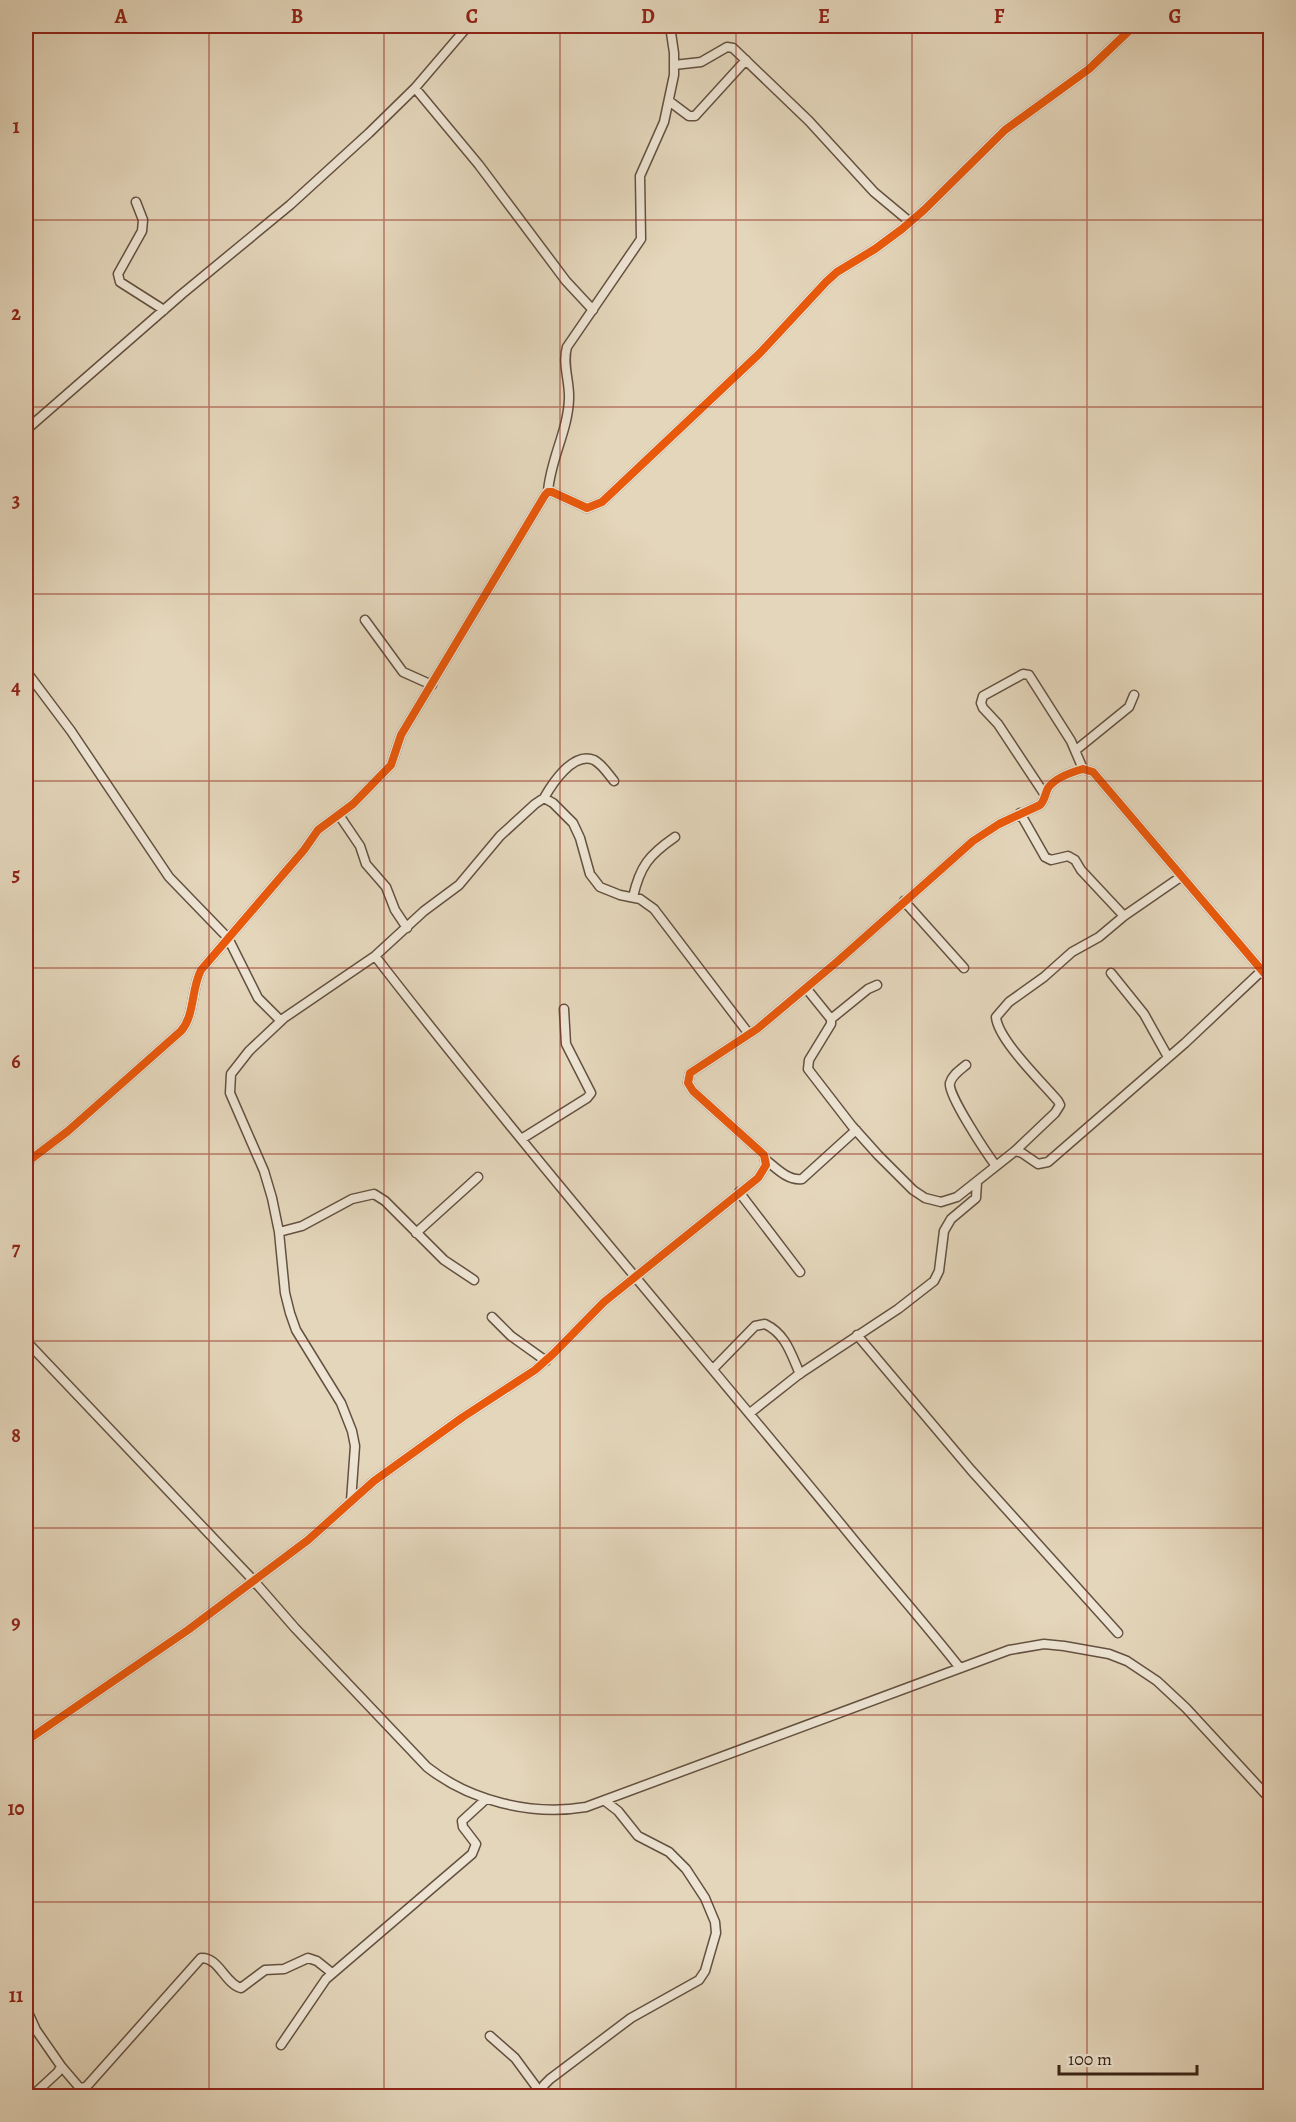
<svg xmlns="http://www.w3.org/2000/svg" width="1296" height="2122" font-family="Alegreya,serif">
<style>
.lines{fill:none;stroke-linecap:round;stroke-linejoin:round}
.minor-casing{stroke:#645140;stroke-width:11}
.minor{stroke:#ede4d3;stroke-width:8}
.cycleway-casing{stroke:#ede4d3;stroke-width:11}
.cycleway{stroke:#e8590c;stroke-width:8}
.grid{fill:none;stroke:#8f2418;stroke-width:1.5;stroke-opacity:0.55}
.neatline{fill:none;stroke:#8f2418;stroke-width:2}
.grid-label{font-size:20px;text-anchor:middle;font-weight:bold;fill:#8f2418}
</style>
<rect width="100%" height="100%" fill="#e4d6bb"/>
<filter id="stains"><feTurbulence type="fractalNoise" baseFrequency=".00333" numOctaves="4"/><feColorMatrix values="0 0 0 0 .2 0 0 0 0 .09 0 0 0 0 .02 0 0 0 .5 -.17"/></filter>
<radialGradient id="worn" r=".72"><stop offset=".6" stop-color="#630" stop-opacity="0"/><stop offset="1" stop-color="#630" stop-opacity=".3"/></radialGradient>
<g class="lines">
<g class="minor-casing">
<path id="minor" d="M674 65 701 62 727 47 733 48 809 121 874 192 910 222
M415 88 479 165 566 281 593 310
M669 101 689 116H695L746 60
M136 202 143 220 142 231 118 274 120 282 164 310
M26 430 182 294 290 205 369 133 415 88 468 26
M548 492C550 460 568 431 569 399 570 382 562 364 567 347L641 239 640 176 664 122 674 75V53L670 26
M365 620 403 672 432 685
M26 671 71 731 169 877 228 938 258 998 281 1021
M1076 750 1129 707 1134 695
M1045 795 998 724 983 708 981 703 983 696 1023 674 1029 675 1071 741 1083 769
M544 798C552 784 573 751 594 760 602 764 609 775 614 781
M1020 813 1045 857 1051 860 1068 856 1075 860 1081 870 1124 916
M339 815 360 846 366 864 386 887 395 910 407 928
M633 897C640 866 649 855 675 837
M904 901 964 968
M375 956C526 1151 688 1338 845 1529 883 1576 923 1621 960 1668
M1111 973 1144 1014 1168 1057
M806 988 831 1019V1024L809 1060 808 1069 852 1126 878 1155 913 1190 925 1198 941 1202 957 1197 1015 1151 1022 1153 1038 1164 1048 1162 1185 1043 1270 963
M831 1019 868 989 877 985
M966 1065C960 1070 952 1075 950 1083 947 1094 987 1154 996 1166
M523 1138 587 1098 591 1093 566 1044 564 1009
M1015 1151 1055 1113 1060 1105 1058 1101C1042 1082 998 1040 996 1017L1009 1002 1044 977 1072 952 1099 937 1124 916 1182 876
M766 1160C776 1168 788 1181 802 1179L856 1130
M26 1163 68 1131 181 1031C195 1015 191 989 201 970L304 850 318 830 353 804 391 765 401 735 545 495 548 492H552L587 508 602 502 760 353 826 282 837 272 875 249 902 229 924 210 1005 130 1089 69 1134 26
M739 1192 800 1272
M279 1232 302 1226 352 1199 374 1194 385 1201 444 1260 474 1280
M416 1233 478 1177
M492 1317 511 1336 546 1361
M857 1335 971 1470 1118 1633
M26 1341 254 1581 295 1628 427 1767C470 1801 531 1816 586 1807L1009 1650 1044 1644 1064 1646 1109 1654 1127 1661 1157 1681 1186 1708 1270 1799
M714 1368 755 1326 765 1324C786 1334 791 1354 800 1374
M750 1413 798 1375 898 1309 934 1281 939 1271 944 1231 951 1219 976 1198 977 1182
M351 1501 355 1446 352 1431 341 1403 296 1330 290 1313 285 1293 279 1232 272 1198 264 1171 230 1093 231 1074 249 1051 284 1018 375 956 424 911 459 885 500 836 535 804 544 798 553 803 573 823 580 838 590 874 600 887 620 895 640 899 654 909 749 1034
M26 1741 188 1630 308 1540 374 1481 463 1417 535 1370 553 1354 604 1302 758 1178 766 1165 764 1155 693 1091 688 1083 690 1073 757 1029 838 961 973 841 999 824 1040 805C1045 800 1045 794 1048 788 1055 778 1072 772 1083 769L1093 772 1270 980
M26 2008 36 2030 61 2066 58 2072 32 2096
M490 2036 515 2058 540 2092
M281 2045 326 1979 472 1854 476 1844 463 1827 462 1821 486 1799
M61 2066 79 2087 83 2088 87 2086 201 1958C219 1957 225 1984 241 1988L265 1970 284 1969 308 1958 317 1961 332 1973
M539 2096 544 2085 550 2079 631 2018 699 1980 705 1971 716 1933 715 1922 705 1898 686 1869 669 1852 638 1836 618 1811 605 1801"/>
</g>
<use href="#minor" class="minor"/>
<g class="cycleway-casing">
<path id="cycleway" d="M26 1163 68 1131 181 1031C195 1015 191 989 201 970L304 850 318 830 353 804 391 765 401 735 545 495 548 492H552L587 508 602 502 760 353 826 282 837 272 875 249 902 229 924 210 1005 130 1089 69 1134 26
M26 1741 188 1630 308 1540 374 1481 463 1417 535 1370 553 1354 604 1302 758 1178 766 1165 764 1155 693 1091 688 1083 690 1073 757 1029 838 961 973 841 999 824 1040 805C1045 800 1045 794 1048 788 1055 778 1072 772 1083 769L1093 772 1270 980"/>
</g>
<use href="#cycleway" class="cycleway"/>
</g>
<path class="grid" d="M209 26V2096M384 26V2096M560 26V2096M736 26V2096M912 26V2096M1087 26V2096M26 220H1270M26 407H1270M26 594H1270M26 781H1270M26 968H1270M26 1154H1270M26 1341H1270M26 1528H1270M26 1715H1270M26 1902H1270"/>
<rect width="1296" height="2122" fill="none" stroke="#e4d6bb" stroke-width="66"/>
<path d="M1059 2065v9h138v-9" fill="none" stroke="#392517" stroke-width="3"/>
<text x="1068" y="2065" font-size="18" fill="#392517" stroke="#ede4d3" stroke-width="4.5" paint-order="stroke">100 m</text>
<rect x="33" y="33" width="1230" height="2056" class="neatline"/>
<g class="grid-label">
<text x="121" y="23">A</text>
<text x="297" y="23">B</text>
<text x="472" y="23">C</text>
<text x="648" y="23">D</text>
<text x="824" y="23">E</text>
<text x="999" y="23">F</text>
<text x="1175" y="23">G</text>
<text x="16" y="133">1</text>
<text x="16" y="320">2</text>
<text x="16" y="507">3</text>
<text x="16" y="694">4</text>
<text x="16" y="881">5</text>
<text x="16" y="1068">6</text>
<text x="16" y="1255">7</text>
<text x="16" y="1442">8</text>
<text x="16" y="1629">9</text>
<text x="16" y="1815">10</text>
<text x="16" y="2002">11</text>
</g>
<rect width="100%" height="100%" filter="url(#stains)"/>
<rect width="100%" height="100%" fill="url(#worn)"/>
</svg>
